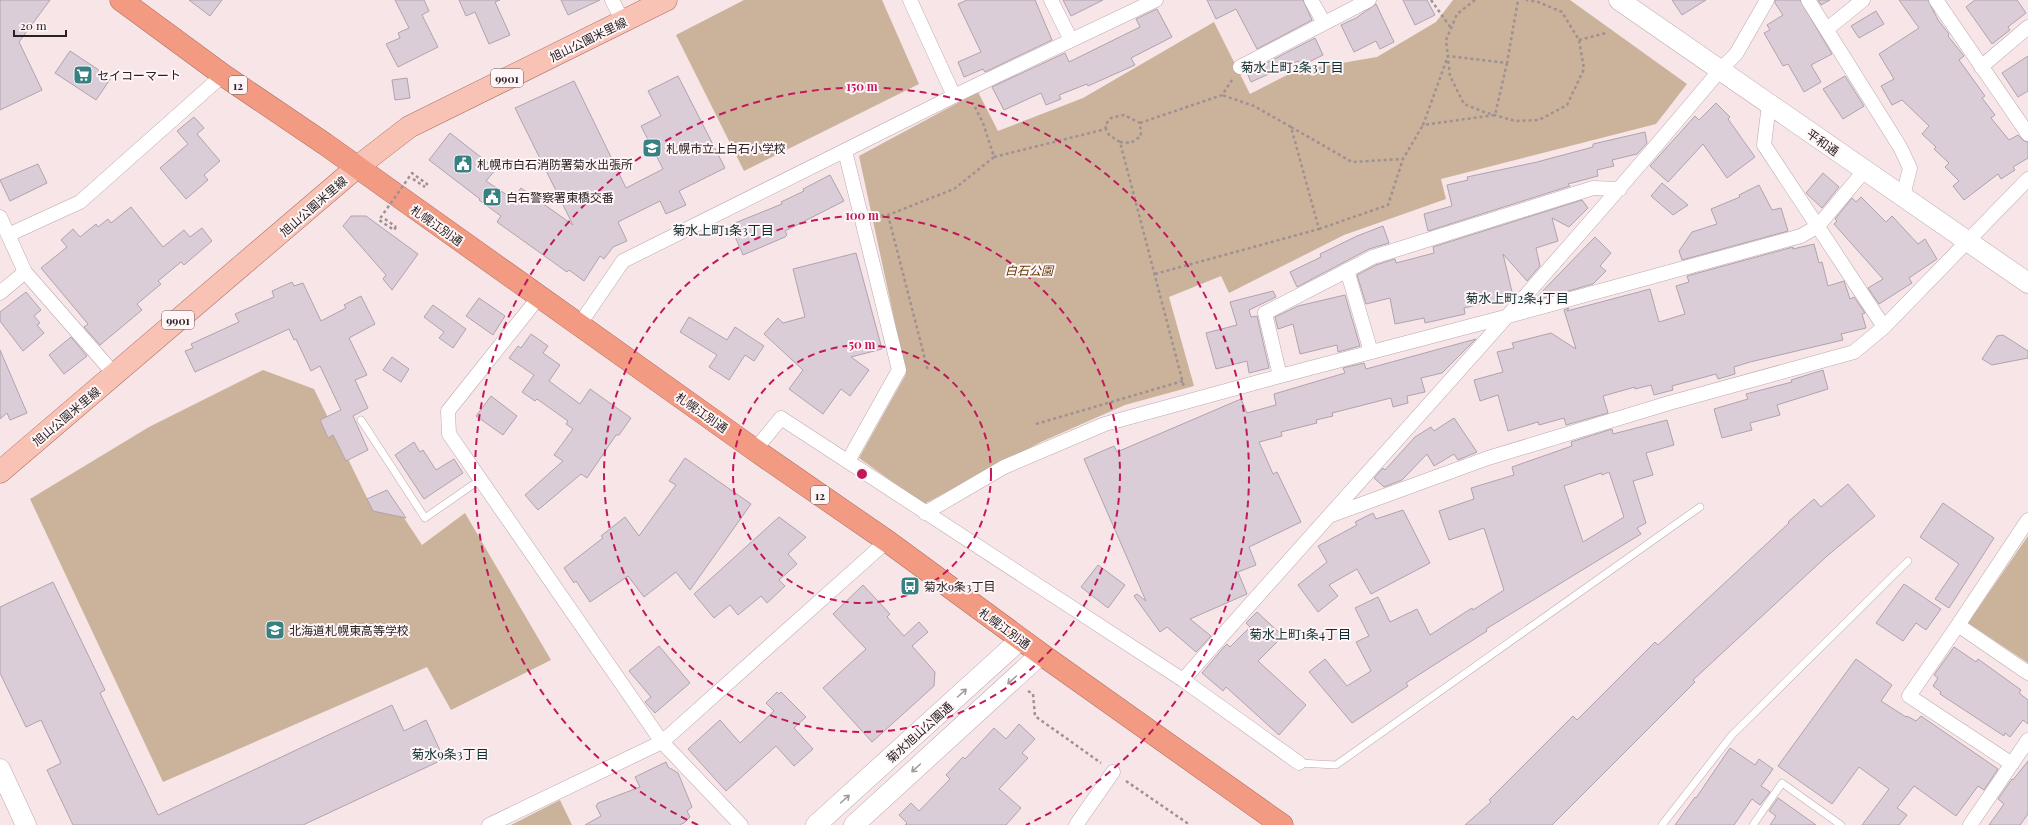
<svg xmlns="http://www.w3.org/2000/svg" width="2028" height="825" font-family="'Playfair Display','Noto Sans JP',serif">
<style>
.green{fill:#cab39a}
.building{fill:#dacdd8;stroke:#afa3ad;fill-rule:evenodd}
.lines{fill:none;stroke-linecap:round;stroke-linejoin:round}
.lane-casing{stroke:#baa9ad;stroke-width:8}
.street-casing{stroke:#baa9ad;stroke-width:15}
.secondary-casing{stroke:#baa9ad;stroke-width:21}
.primary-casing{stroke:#ac7061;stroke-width:23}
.highway-casing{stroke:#ac7061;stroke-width:23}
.path{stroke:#9e9193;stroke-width:2.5;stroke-dasharray:3 3;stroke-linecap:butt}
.lane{stroke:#fff;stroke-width:7}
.street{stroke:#fff;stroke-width:14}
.secondary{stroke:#fff;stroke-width:20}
.primary{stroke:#f8c2b4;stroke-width:22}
.highway{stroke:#f39a82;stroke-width:22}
.path-bridge{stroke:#9e9193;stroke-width:2.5;stroke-dasharray:3 3;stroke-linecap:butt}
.oneway{stroke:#9e9c9c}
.ring{fill:none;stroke:#c2185b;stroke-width:2;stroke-dasharray:7 5}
.labels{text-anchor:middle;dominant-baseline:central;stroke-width:4;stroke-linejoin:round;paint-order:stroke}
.shield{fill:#fff4f6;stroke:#686162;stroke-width:1}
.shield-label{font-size:11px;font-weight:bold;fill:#282223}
.street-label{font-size:12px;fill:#282223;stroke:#fff4f6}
.poi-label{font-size:12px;fill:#282223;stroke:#fff4f6;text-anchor:start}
.park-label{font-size:12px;font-style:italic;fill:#603b05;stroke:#fff4f6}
.neighbourhood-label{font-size:13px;fill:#0c3031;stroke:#fff4f6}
.centre{fill:#c2185b;stroke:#fff4f6;stroke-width:2}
.ring-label{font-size:12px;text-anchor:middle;font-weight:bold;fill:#c2185b;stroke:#fff4f6;stroke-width:4;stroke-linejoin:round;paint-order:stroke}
</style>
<rect width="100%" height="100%" fill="#f7e5e8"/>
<path class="green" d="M744 0H882L919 84 744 171 676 35Z
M1453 0H1570L1687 84 1656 124 1441 179 1446 199 1344 235 1229 293 1221 276 1169 297 1194 386 1125 405 1041 442 924 504 859 458 906 374 859 156 978 92 998 131 1083 98 1214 22 1250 94 1295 71 1377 57 1436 22Z
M263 370 314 389 368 500 386 491 422 545 465 513 551 660 451 710 427 667 163 782 30 499 149 427Z
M2028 536V663L1968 623Z
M560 800 572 825H511Z"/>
<path class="building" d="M0 0H50L19 42 42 90 0 110Z
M189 0H222L210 16Z
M395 0H424L429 11 422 15 438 47 398 67 386 44 400 38 398 33 409 28Z
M459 0H500L495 2 510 35 489 44 475 12 466 16Z
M561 0H600L568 15Z
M967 0H1035L1052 40 985 72 983 69 964 77 958 62 981 52 958 4Z
M1063 0H1103L1071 16Z
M1207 0H1303L1312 20 1257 49 1236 9 1216 19Z
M1403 0H1427L1435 15 1415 25Z
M1672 0H1706L1682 15Z
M1775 0H1800L1832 54 1811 65 1821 82 1804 92 1788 64 1783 66 1764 33 1770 30 1767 25 1783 15 1775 3Z
M1818 0H1830L1821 5Z
M1899 0H1928L1938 20 1949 34 1948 36 1964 56 1959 60 1985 96 1982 98 1995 115 1991 118 2009 140 2018 135 2024 141 2028 142V158L2013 167 2015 170 2001 179 1998 174 1964 200 1953 186 1959 181 1945 167 1949 163 1934 149 1936 147 1922 134 1929 126 1902 100 1892 105 1881 86 1894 79 1879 54 1919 28Z
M1975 0H2017L2026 13 2008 27 2010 30 1992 44 1966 7Z
M1376 4 1394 42 1380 49 1376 41 1354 52 1341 25 1356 18Z
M1157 9 1172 37 1131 58 1135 65 1088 86 1087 84 1059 95 1061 99 1046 105 1041 93 1004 110 992 87 1065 53 1069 62 1140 27 1136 19Z
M1876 11 1884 24 1859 38 1851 26Z
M1315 38 1323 55 1301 66 1298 61 1251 82 1247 73Z
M70 51 111 78 96 100 55 73Z
M2028 56V91L2018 97 2002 73Z
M678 76 725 168 679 191 686 205 666 214 660 201 618 222 627 241 613 247 604 259 600 256 584 281 569 270 567 272 497 222 501 216 479 200 480 199 429 160 450 133 496 169 486 181 513 199 521 188 573 225 515 108 574 81 626 188 663 169 641 126 661 116 648 91Z
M1845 76 1864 106 1843 119 1823 89Z
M407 78 410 98 395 100 392 80Z
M1716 103 1730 117 1728 119 1755 157 1727 178 1703 144 1668 182 1650 166 1695 116 1699 120Z
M194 117 204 128 197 134 220 161 204 175 208 180 186 199 160 168 188 144 177 131Z
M1645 132 1647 143 1637 154 1612 160 1614 166 1597 170 1598 176 1568 184 1570 186 1428 231 1424 214 1452 206 1447 185 1468 180 1467 177 1537 162 1593 147V144Z
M38 164 47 183 10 201 0 180Z
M1823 173 1839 187 1822 208 1806 193Z
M830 175 844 201 785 231 787 235 785 237 743 255 730 225 782 204 781 202 804 191 803 189Z
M1662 183 1688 205 1673 215 1651 196Z
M1759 185 1772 210 1781 208 1788 231 1682 260 1679 251 1692 232 1717 224 1711 209 1740 197 1739 195Z
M1861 197 1886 222 1892 216 1918 244 1925 239 1937 259 1909 278 1912 283 1879 304 1868 288 1883 279 1834 224 1837 221 1835 219 1852 198 1856 202Z
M1582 200 1588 208 1569 227 1552 218 1558 241 1536 248 1540 266 1527 281 1503 254 1513 296 1464 308 1465 314 1425 323 1424 318 1395 324 1390 298 1366 304 1357 275 1376 265 1395 259 1396 263 1434 253 1433 247Z
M131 207 163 247 184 230 190 237 202 228 212 241 184 265 181 262 158 281 161 284 137 304 142 310 100 345 84 327 88 324 41 268 67 247 61 240 73 229 80 237 96 224 98 227 108 219 111 223Z
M351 216H366L418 254 392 290 383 279 386 275 343 226Z
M1383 226 1389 243 1369 249 1297 287 1290 272 1321 257 1320 254 1357 236Z
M1595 237 1611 253 1600 266 1606 271 1593 284 1533 301Z
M1814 244 1819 263 1822 262 1828 286 1844 281 1850 299 1854 297 1865 313 1862 314 1866 328 1841 334 1843 340 1750 362 1734 367 1735 374 1718 379 1716 374 1672 386 1673 390 1654 395 1651 385 1635 389V387L1603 396 1608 413 1566 425 1564 418 1539 425 1538 422 1508 431 1498 395 1480 401 1474 380 1503 372 1497 352 1514 348 1512 343 1551 333 1576 349 1564 310 1569 308 1567 311 1650 289 1659 322 1685 314 1676 286 1689 282 1687 276 1793 247V249Z
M856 253 882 349 851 357 869 370 850 396 841 389 823 414 789 389 803 370 764 334 778 318 783 323 805 317 793 269Z
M292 282 294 286 303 283 321 321 346 308 344 305 361 296 375 324 349 338 367 375 355 380 368 408 353 416 368 450 346 461 333 435 328 438 320 420 341 410 320 366 311 371 296 339 294 340 289 329 195 372 185 351 193 348 191 344 239 322 235 314 274 297 272 291Z
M1273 291 1276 297 1249 310 1251 317 1257 316 1269 368 1249 373 1247 361 1216 369 1206 333 1237 325 1230 302Z
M26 292 41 310 34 316 40 323 37 325 44 333 23 351 0 321V312Z
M1345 295 1360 346 1338 352 1337 345 1300 354 1293 324 1278 329 1275 317 1298 306Z
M479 298 505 316 493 335 466 316Z
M433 305 466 329 453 348 439 338 444 332 424 317Z
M689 317 727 340 735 327 764 346 754 361 745 355 729 380 709 367 717 355 680 332Z
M531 334 548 346 543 353 560 365 549 381 580 404 590 389 631 418 619 435H616L587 478 581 474 538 510 525 495 563 461 554 455 573 429 566 424 568 421 537 399 535 401 522 392 534 375 509 358 518 346 521 348Z
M2003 335 2028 351V358L1992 365 1982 359 1997 336Z
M71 337 87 356 64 374 49 355Z
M1476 339 1442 373 1421 378 1425 392 1407 396 1408 403 1393 407 1391 398 1332 413 1333 416 1316 420 1317 423 1281 432 1282 436 1259 442 1273 474 1277 472 1301 522 1249 547 1256 565 1238 572 1247 594 1190 619 1211 636 1196 652 1167 627 1160 632 1134 596 1137 594 1146 601 1084 459 1114 446 1117 452 1241 399 1247 413 1276 405 1274 394 1345 373 1343 368 1364 363 1366 369Z
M0 350 27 413 10 420 7 413 0 419Z
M392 357 409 369 401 382 383 370Z
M1823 370 1828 389 1777 405 1780 415 1750 423 1752 430 1722 438 1714 409 1748 399 1746 394 1792 382 1791 380Z
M491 396 517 416 503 435 476 416Z
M1454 418 1477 452 1458 460 1454 454 1434 466 1427 454 1402 480 1384 487 1374 478 1383 468 1385 470 1415 437 1431 427 1434 431Z
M1667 420 1674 445 1646 453 1653 475 1633 481 1646 523 1637 528 1641 534 1486 629 1487 631 1406 683 1408 686 1352 723 1309 672 1325 659 1347 686 1371 671 1356 642 1369 636 1355 608 1378 597 1390 622 1417 609 1430 635 1472 608 1473 610 1504 590 1484 528 1449 540 1439 511 1474 499 1471 488 1514 475 1512 467 1572 446 1571 442 1612 429 1613 434ZM1609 472 1624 517 1583 542 1564 486 1601 473 1602 475Z
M414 442 420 452 423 450 436 470 454 459 463 473 424 499 395 455Z
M685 458 751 504 690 590 676 572 644 597 628 576 590 602 576 581 574 583 564 568 603 538 601 536 625 517 639 536 676 485 669 481Z
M1848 484 1875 516 1827 556 1693 680 1695 682 1552 825H1465L1491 802 1489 800 1573 716 1577 720 1655 642 1658 645 1789 523 1788 522 1814 499 1821 507Z
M387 490 406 518 373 511 367 499Z
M1943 503 1994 538 1949 608 1935 599 1959 564 1920 537Z
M1403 510 1430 563 1371 594 1357 569 1329 585 1338 596 1318 612 1298 585 1327 562 1318 546 1357 525 1355 522 1373 513 1376 519Z
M779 517 806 537 788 554 797 564 779 580 785 586 767 603 761 596 738 615 730 605 714 618 694 594Z
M1098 565 1125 585 1108 608 1081 587Z
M53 582 105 690 100 693 158 815 392 705 404 731 426 720 444 759 303 825H73L47 770 61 763 41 720 26 727 0 673V607Z
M1904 584 1941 609 1926 630 1916 623 1903 641 1876 623Z
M863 585 890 614 887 617 904 636 919 622 928 632 912 646 935 672 934 686 872 742 823 688 866 649 833 614Z
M1257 612 1283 636 1258 661 1306 705 1279 735 1226 687 1223 691 1202 673 1224 647 1227 644 1230 647 1250 627 1246 623Z
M659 646 690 683 655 713 645 702 651 697 629 671Z
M1954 647 1976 662 1978 659 2021 690 2019 693 2028 700V724L2023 720 2010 737 2005 733 2004 736 1940 694 1941 692 1933 686 1938 678 1934 675Z
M1856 659 1892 685 1881 701 1906 717 1907 716 1916 721 1921 716 1998 769 1984 790 1978 786 1956 816 1914 786 1897 808 1907 815 1899 825H1862L1889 789 1859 767 1832 804 1778 766Z
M777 692 779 694 781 692 806 717 794 728 813 749 794 766 776 746 726 791 688 749 720 720 740 743 774 711 766 703Z
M1019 724 1035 739 1022 753 1028 758 999 789 1021 808 1006 825H905L907 823 899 815 911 803 919 811 950 779 946 775 963 757 965 759 994 728 1006 739Z
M1730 748 1755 765 1759 759 1773 769 1761 786 1770 792 1760 805 1752 799 1734 825H1675L1695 797 1696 798Z
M2028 761V814L2020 825H1989L2004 804 1998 799 2012 779 2013 780Z
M666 762 668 767 678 773 692 807 687 811 690 817 684 823 679 825H585L601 816 596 806 598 803 640 787 635 777Z
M1778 798 1816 825H1770L1776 816 1769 811Z"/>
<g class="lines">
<g class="lane-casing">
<path id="lane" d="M361 420 425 518 481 479
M1299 763 1336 765 1700 507
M1662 825 1732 735 1908 561
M1753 825 1782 783 1841 825"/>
</g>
<g class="street-casing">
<path id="street" d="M612 0 623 22
M910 0 954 96
M1051 0 1071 40
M1311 0 1324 23
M1808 0 1900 147 1910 168 1903 196
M1936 0 2028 134
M1827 29 1863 0
M1240 67 1369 0
M1981 67 2028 27
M1769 104 1764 145 1884 327
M845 151 899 370 848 461
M0 217 25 272
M8 235 80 202 223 75
M1347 270 1371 352
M0 293 25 272 115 375
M539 297 448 411 449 434 662 742 741 825
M579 325 623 261 954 96 1156 0
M1280 376 1505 317 1801 236 1818 226 1865 170
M755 450 781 418 1183 680 1299 763
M925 513 1004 467 1105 424 1280 376 1265 313 1373 257 1593 188 1620 189
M1329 516 1488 458 1669 403 1854 352 1884 327 2028 179
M2028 520 1958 625 2028 673
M1958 625 1909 696 2012 764
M1183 680C1362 477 1546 278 1720 70L1736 54 1767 0
M489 825 662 742 887 541
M1076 825 1113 772
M1970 825 2028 740"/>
</g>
<g class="secondary-casing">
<path id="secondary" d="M1619 0 2028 283
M0 769 26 825
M816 825 1021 639
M854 825 1041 654"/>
</g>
<g class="primary-casing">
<path id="primary" d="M0 472 356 168 409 127 666 0"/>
</g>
<g class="highway-casing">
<path id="highway" d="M121 0 223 75 325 144 755 450 887 541 1041 654 1282 825"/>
</g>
<path class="path" d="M1431 0 1451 28
M1475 0 1457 14 1446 40 1450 76 1464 104 1484 112 1515 121 1539 120 1567 105 1584 69 1579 40 1562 12 1538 2 1526 0
M1579 40 1606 33
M1507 63 1495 115 1423 125 1448 56 1507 63 1518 0
M1140 123 1222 95 1232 80
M1291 127 1352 162 1403 159 1423 125
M1106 129 1105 125 1111 118 1124 115 1140 123 1141 136 1131 143 1120 142
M994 157 1106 129 1109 135 1120 142 1184 387
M413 179 425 187
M888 215 928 371
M875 216 888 215 954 189 994 157 983 123 973 103
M385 219 396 227
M1319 229 1388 205 1403 159
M1155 274 1319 229 1291 127 1254 106 1222 95
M1036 424 1183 381
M1028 691 1033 694 1035 716 1101 763
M1126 781 1190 825"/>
<use href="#lane" class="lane"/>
<use href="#street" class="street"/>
<use href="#secondary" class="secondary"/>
<use href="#primary" class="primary"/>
<use href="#highway" class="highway"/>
<path class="path-bridge" d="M396 227 394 230 379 220 412 173 427 184 425 187"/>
</g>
<defs><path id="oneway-shaft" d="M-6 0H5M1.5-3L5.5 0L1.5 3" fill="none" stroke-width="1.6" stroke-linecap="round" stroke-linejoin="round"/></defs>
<g class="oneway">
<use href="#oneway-shaft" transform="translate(1012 680) rotate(138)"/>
<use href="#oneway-shaft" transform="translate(962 693) rotate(-42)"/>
<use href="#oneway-shaft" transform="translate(916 768) rotate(138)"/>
<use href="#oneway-shaft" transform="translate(845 799) rotate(-42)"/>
</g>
<g class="ring">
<circle cx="862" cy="474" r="129"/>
<circle cx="862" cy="474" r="258"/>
<path d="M698 825A387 387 0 1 1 1026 825"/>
</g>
<defs>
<g id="supermarket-square" transform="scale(1)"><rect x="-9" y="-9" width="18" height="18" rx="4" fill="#388182" stroke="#fff4f6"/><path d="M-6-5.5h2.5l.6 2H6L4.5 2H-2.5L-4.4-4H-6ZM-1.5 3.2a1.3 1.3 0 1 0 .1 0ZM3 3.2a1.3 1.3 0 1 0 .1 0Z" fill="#fff"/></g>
<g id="school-square" transform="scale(1)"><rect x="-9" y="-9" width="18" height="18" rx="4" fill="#388182" stroke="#fff4f6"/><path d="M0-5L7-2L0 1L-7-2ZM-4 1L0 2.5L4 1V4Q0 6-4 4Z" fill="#fff"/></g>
<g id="civic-square" transform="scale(1)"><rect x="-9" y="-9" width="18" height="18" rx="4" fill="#388182" stroke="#fff4f6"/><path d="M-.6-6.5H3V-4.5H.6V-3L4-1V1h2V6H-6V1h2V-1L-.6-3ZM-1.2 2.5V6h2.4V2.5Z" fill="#fff"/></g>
<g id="bus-square" transform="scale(1)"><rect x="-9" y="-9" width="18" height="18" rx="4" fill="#388182" stroke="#fff4f6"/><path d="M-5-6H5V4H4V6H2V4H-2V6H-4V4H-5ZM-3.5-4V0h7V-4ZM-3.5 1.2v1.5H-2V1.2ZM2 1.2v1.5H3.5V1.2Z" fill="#fff"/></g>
</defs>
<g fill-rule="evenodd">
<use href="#supermarket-square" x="83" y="75"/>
<use href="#school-square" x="652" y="148"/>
<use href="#civic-square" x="463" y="164"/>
<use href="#civic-square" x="492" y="197"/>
<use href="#bus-square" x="910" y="586"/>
<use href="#school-square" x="275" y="630"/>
</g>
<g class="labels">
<g class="shield">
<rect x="491" y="69" width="32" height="18" rx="3"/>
<rect x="229" y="76" width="18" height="18" rx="3"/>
<rect x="162" y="311" width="32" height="18" rx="3"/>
<rect x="811" y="486" width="18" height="18" rx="3"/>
</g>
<g class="shield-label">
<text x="507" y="78">9901</text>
<text x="238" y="85">12</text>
<text x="178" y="320">9901</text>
<text x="820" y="495">12</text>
</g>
<g class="street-label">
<text transform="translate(588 39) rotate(-26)">旭山公園米里線</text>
<text transform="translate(1823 142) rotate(35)">平和通</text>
<text transform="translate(313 206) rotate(-41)">旭山公園米里線</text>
<text transform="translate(437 225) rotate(35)">札幌江別通</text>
<text transform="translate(702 412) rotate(35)">札幌江別通</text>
<text transform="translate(66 416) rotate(-40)">旭山公園米里線</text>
<text transform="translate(1005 628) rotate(36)">札幌江別通</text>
<text transform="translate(919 732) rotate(-42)">菊水旭山公園通</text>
</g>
<g class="poi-label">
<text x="97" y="75">セイコーマート</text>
<text x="666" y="148">札幌市立上白石小学校</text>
<text x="477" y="164">札幌市白石消防署菊水出張所</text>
<text x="506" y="197">白石警察署東橋交番</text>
<text x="924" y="586">菊水9条3丁目</text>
<text x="289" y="630">北海道札幌東高等学校</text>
</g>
<g class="park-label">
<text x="1029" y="270">白石公園</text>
</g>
<g class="neighbourhood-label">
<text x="1292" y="66">菊水上町2条3丁目</text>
<text x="723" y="229">菊水上町1条3丁目</text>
<text x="1517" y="297">菊水上町2条4丁目</text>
<text x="1300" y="633">菊水上町1条4丁目</text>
<text x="450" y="753">菊水9条3丁目</text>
</g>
</g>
<circle cx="862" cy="474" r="6" class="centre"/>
<g class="ring-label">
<text x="862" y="91">150 m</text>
<text x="862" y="220">100 m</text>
<text x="862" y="349">50 m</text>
</g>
<path d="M14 30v6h52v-6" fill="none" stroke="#282223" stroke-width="2"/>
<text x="20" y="30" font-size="12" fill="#282223" stroke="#fff4f6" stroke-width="3" paint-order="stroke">20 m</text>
</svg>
